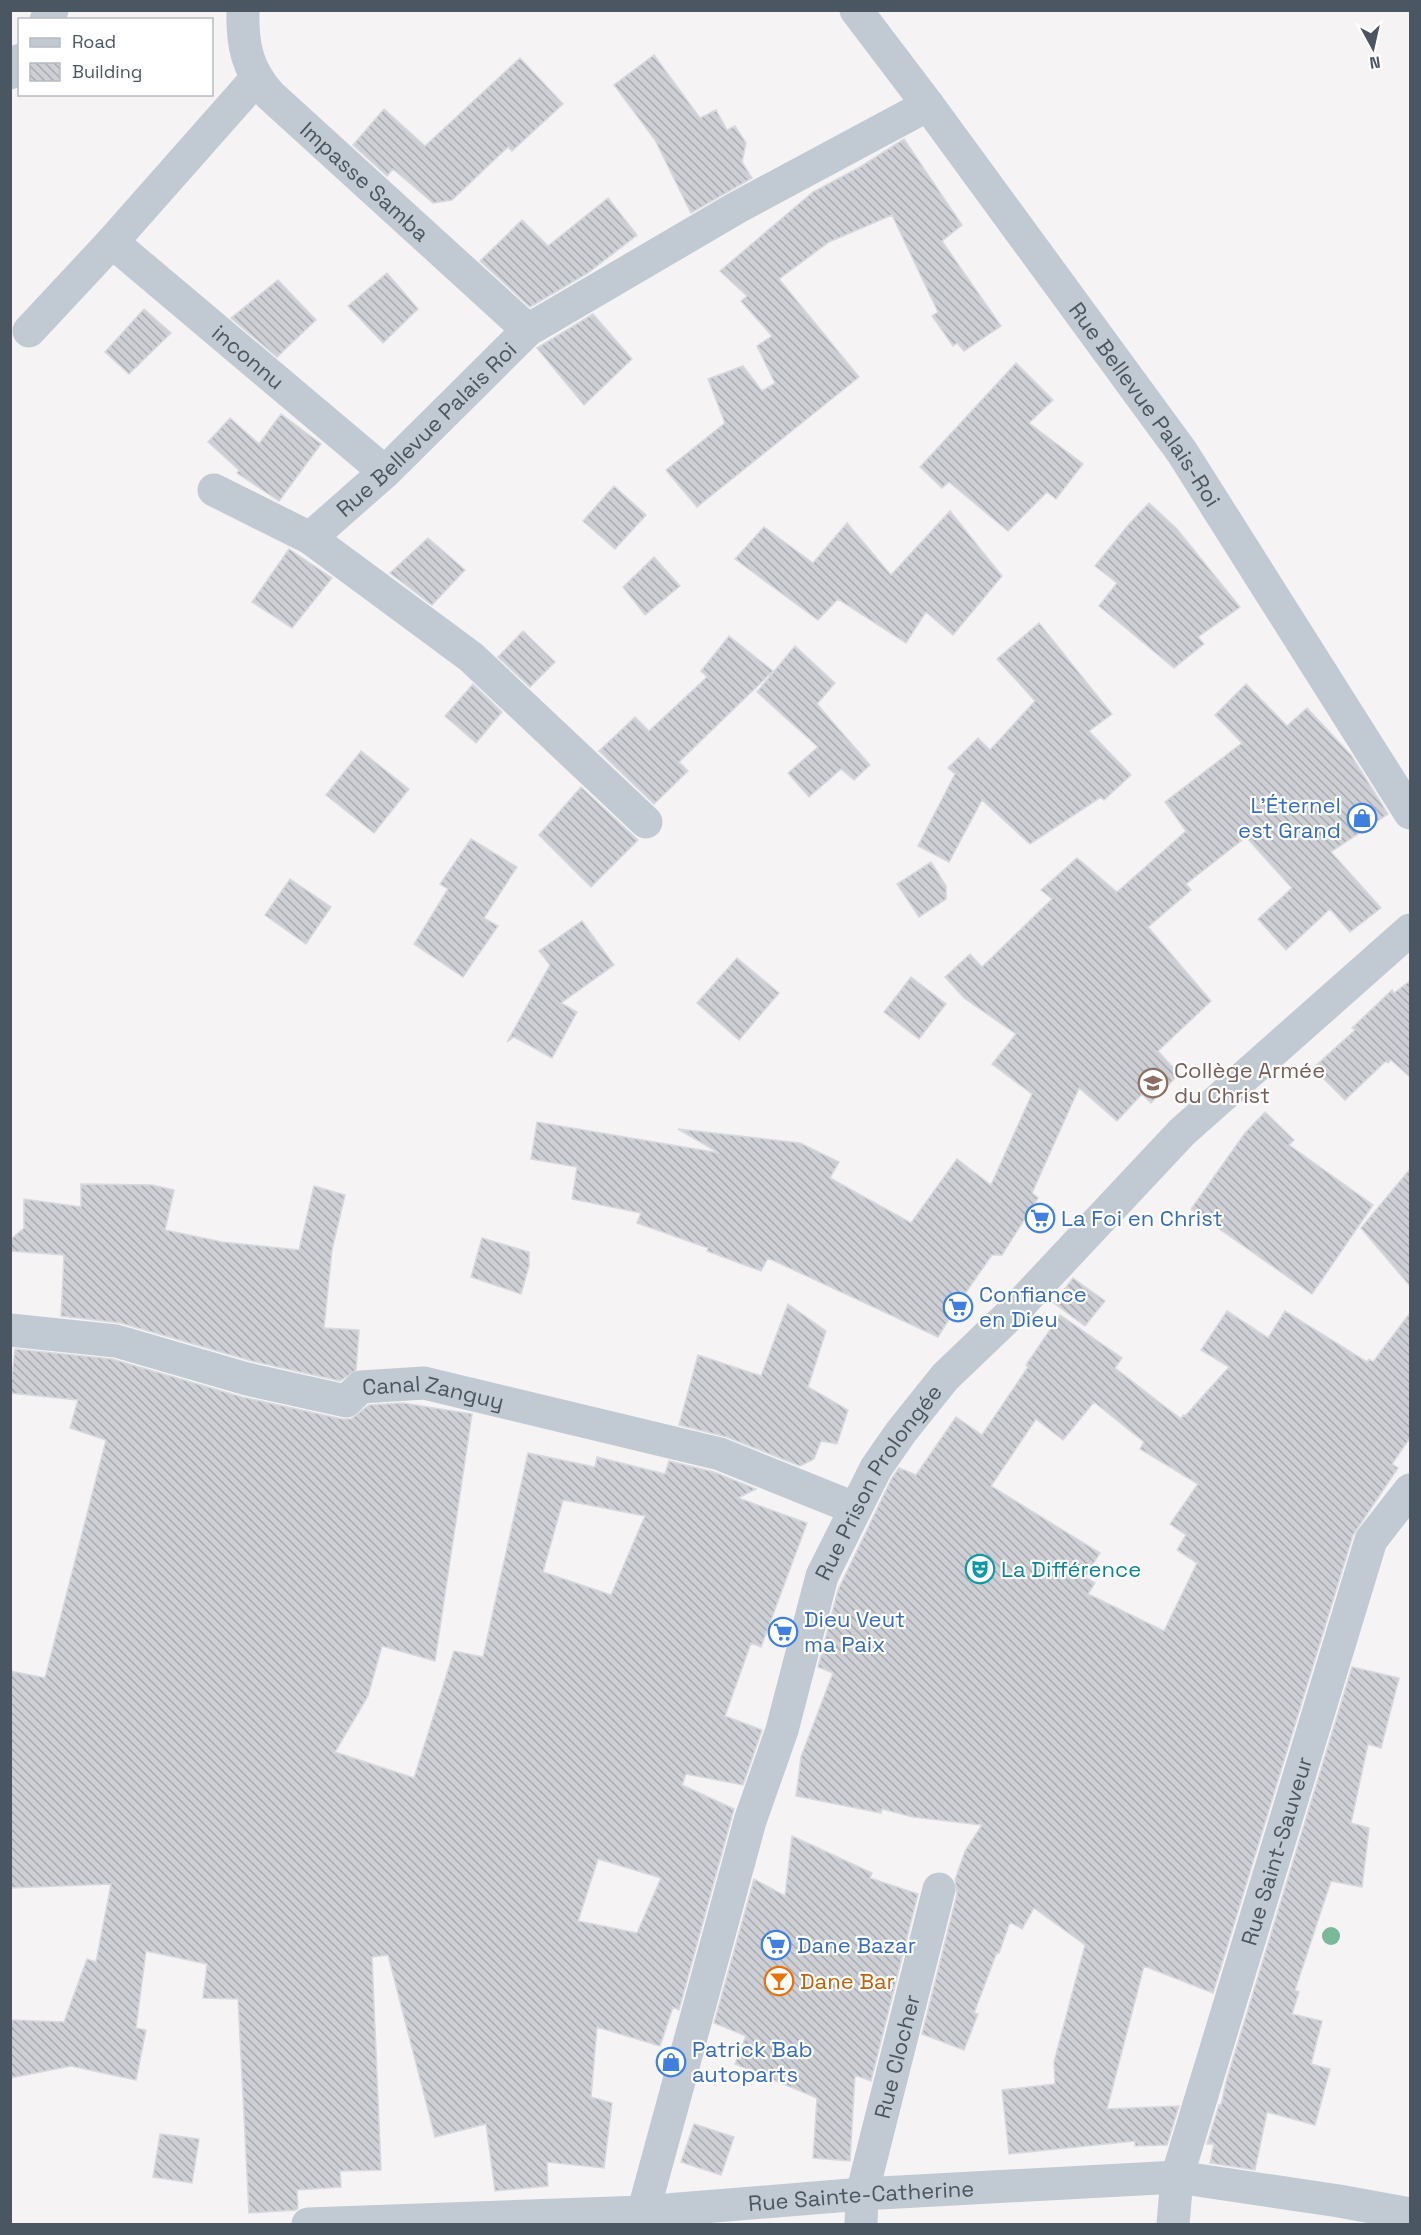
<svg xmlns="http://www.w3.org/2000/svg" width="1421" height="2235" font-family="'Space Grotesk',sans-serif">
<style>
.building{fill:url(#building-back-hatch);stroke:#d7d9de;stroke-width:1.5;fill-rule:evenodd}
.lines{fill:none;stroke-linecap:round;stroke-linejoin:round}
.street{stroke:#c1cad2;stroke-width:33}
.tree{fill:#7bb799}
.labels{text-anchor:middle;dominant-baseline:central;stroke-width:4.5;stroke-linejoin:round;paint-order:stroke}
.street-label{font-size:22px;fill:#4a5661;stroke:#fff}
.shop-label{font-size:22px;fill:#366cbe;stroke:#fff;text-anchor:start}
.education-label{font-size:22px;fill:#785e54;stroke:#fff;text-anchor:start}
.culture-label{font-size:22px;fill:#0d838f;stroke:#fff;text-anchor:start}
.food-label{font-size:22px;fill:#c56008;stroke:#fff;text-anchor:start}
</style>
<defs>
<pattern id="building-back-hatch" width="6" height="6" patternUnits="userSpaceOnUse" patternTransform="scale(1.5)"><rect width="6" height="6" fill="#cdcfd5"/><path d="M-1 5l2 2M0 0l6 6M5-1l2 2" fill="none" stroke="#a8abb0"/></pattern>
</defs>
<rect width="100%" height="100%" fill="#f5f3f3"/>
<path class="building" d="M654 55 700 118 716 110 727 130 735 126 746 143 742 162 752 178 691 213 655 140 614 85Z
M520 58 563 104 512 151 508 147 452 200 433 203 393 169 387 176 353 145 384 109 425 146Z
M904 139 962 225 942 241 1001 326 964 351 957 343 953 346 932 316 938 312 892 215 829 242 779 279 859 377 697 507 666 470 725 423 708 379 743 366 762 391 775 383 757 346 772 336 741 301 747 296 720 271 813 192 860 167Z
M608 198 637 235 588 273 530 307 480 261 522 220 548 246Z
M387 273 418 309 383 343 348 306Z
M278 280 316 320 277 357 231 318Z
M144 309 171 333 129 374 105 352Z
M593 314 632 359 584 405 537 348Z
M1016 363 1053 400 1029 423 1083 464 1056 499 1047 492 1008 531 949 482 942 488 920 467Z
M281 414 321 444 279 501 237 473 239 470 208 442 230 418 259 444Z
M614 486 646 515 615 549 583 521Z
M1149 503 1177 529 1240 607 1198 637 1204 644 1174 668 1099 606 1117 583 1095 566 1129 524Z
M950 511 1002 576 953 635 926 612 906 643 838 599 818 620 735 559 764 527 813 563 847 523 891 575Z
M428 538 465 570 432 605 390 573Z
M289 549 332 578 292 628 252 602Z
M654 557 680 586 645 615 623 587Z
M1039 623 1112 714 1089 731 1131 775 1104 800 1101 797 1030 844 982 800 949 862 918 846 955 774 948 768 978 738 990 750 1035 701 997 659Z
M523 631 555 662 530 687 498 657Z
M729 636 773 671 679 762 688 771 654 804 599 751 635 717 649 731 707 677 701 671Z
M795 646 835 683 817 704 870 765 854 780 841 769 809 797 788 773 818 747 757 692Z
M473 684 502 712 476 743 445 716Z
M1246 684 1287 726 1307 708 1351 755 1388 814 1331 852 1381 908 1350 932 1330 909 1286 950 1258 919 1292 888 1246 837 1186 884 1191 890 1148 927 1211 1001 1158 1051 1179 1074 1151 1103 1142 1094 1117 1121 1079 1088 1032 1193 1038 1198 1002 1255H992L964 1295 938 1337 768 1258 761 1271 707 1251 708 1248 637 1223 641 1213 572 1199 577 1167 531 1159 537 1122 719 1153 678 1129 800 1143 839 1162 830 1178 911 1223 957 1159 991 1185 1032 1094 992 1064 1016 1034 964 998 945 977 970 954 982 967 1052 899 1041 890 1077 858 1117 892 1186 831 1165 802 1242 743 1215 715Z
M361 751 409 789 374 833 326 795Z
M581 787 638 840 591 887 539 835Z
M471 839 517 867 484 918 498 926 463 977 414 944 448 889 440 884Z
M931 862 946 886V899L919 917 897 884Z
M290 879 331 907 306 944 265 915Z
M582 921 614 965 561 1003 577 1012 552 1058 514 1037 507 1042 550 965 539 951Z
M737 958 779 993 739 1040 697 1003Z
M911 977 946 1004 919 1039 884 1012Z
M1410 981V1077L1391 1060 1388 1063 1386 1061 1345 1100 1313 1068 1355 1030 1352 1028 1392 990 1394 993Z
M1265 1112 1294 1140 1289 1145 1373 1205 1312 1294 1191 1209 1245 1133Z
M1410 1169V1286L1361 1228Z
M81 1184 152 1185 174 1190 165 1230 222 1242 299 1250 314 1186 345 1195 332 1250 324 1328 359 1330 356 1370 340 1381 252 1361 121 1323 61 1316 64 1255 10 1251V1240L24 1228V1199L81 1207Z
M482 1238 529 1252V1266L521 1294 471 1277Z
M1073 1278 1105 1301 1085 1326 1054 1303Z
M788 1304 826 1331 808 1387 848 1410 837 1444 821 1441 814 1459 800 1466 727 1437 679 1425 698 1355 761 1376Z
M1227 1311 1268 1338 1285 1311 1367 1362 1369 1359 1373 1362 1410 1313V1438L1392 1464 1398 1468 1353 1535 1213 1993 1144 1966 1107 2109 1179 2106 1167 2145 1135 2146V2141L1009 2154 1002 2090 1055 2084 1054 2062 1085 1945 1034 1908 1022 1929 1010 1922 999 1953 997 1952 974 2013 978 2014 964 2050 922 2034 957 1894 955 1880 965 1851 982 1825 913 1817 882 1809 881 1813 796 1796 801 1757 833 1673 818 1667 838 1590 892 1478 899 1468 916 1475 956 1417 982 1435 1028 1367 1026 1365 1060 1315 1122 1358 1115 1368 1181 1419 1183 1415 1185 1416 1229 1367 1201 1350ZM1094 1402 1144 1442 1140 1449 1198 1484 1170 1524 1186 1535 1177 1550 1197 1563 1164 1631 1088 1594 1095 1583 1085 1577 1100 1553 991 1486 1036 1419 1063 1440Z
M15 1349 112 1359 242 1397 342 1419H351L369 1405 403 1403 472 1414 435 1661 382 1646 368 1696 335 1752 414 1778 454 1651 483 1657 528 1453 595 1467 597 1457 665 1474 669 1461 714 1472 756 1489 738 1498 807 1523 761 1647 751 1643 725 1716 762 1730 743 1785 686 1774 682 1785 734 1809 679 2010 673 2007 660 2046 597 2027 591 2097 612 2103 604 2168 547 2162 548 2186 495 2191 486 2124 435 2137 388 1955 372 1957 381 2170 340 2171 341 2187 297 2190 298 2208 296 2210 249 2213 238 1999 203 1998 207 1964 146 1951 136 2028 146 2030 136 2080 71 2066 10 2078V2020L64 2022 87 1959 96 1962 111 1884 10 1888V1671L45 1678 106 1440 70 1428 78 1400 10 1393ZM563 1500 645 1516 611 1595 543 1572ZM598 1859 661 1878 637 1933 578 1921Z
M1352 1667 1399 1678 1381 1748 1368 1744 1351 1823 1369 1828 1362 1887 1331 1881 1295 1990 1299 1992 1292 2014 1322 2021 1311 2064 1330 2069 1315 2125 1267 2112 1255 2170 1210 2163 1214 2144H1207L1219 2105H1221L1226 2082Z
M792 1836 872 1873 870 1878 918 1894 871 2081 855 2075 850 2161 813 2158 817 2098 735 2064 746 2036 714 2023 754 1879 785 1896Z
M694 2124 734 2137 721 2175 681 2162Z
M160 2134 199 2139 192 2183 153 2177Z"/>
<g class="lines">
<g class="street">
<path id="s1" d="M243 10C242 45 247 69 270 95L528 330"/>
<path id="s2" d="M856 10 928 105 1182 452 1410 813"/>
<path d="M46 20 52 10"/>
<path d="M10 73 20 60"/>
<path d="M112 242 256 79"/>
<path id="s3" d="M29 331 112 242 385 472"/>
<path d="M214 490 310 538"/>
<path id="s4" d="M646 822 471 657 310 538 385 472 528 330 738 207 928 105"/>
<path id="s5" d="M10 1330 116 1341 247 1379 346 1401 361 1387 424 1383 720 1454 854 1508"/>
<path id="s6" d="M308 2224 642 2212 862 2194 1177 2177 1339 2201 1410 2214"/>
<path id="s7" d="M640 2224 750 1821 782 1730 822 1576 876 1468 901 1432 945 1377 1017 1308 1182 1132 1410 930"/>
<path id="s8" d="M861 2224 862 2194 939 1889"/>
<path id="s9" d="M1173 2224 1177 2177 1371 1540 1410 1490"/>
</g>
</g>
<circle class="tree" cx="1331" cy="1936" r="9"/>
<defs>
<g id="shop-ring" transform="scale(1.5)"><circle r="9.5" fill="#fff" stroke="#3f7fe0" stroke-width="1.5"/><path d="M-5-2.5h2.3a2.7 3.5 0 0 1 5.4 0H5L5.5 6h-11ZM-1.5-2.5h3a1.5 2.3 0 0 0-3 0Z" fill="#3f7fe0"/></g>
<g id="school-ring" transform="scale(1.5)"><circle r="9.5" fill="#fff" stroke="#8d6e63" stroke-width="1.5"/><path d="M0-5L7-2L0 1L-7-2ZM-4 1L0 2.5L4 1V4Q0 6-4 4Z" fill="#8d6e63"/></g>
<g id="supermarket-ring" transform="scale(1.5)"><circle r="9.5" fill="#fff" stroke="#3f7fe0" stroke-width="1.5"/><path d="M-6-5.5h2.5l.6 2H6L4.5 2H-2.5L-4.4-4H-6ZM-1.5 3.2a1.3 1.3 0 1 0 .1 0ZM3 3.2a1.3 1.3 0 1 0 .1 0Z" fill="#3f7fe0"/></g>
<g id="theatre-ring" transform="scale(1.5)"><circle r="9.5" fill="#fff" stroke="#0f9aa8" stroke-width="1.5"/><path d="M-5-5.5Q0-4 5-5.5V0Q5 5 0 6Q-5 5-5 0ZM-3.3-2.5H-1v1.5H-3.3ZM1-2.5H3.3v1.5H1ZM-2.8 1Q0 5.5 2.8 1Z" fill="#0f9aa8"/></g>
<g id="bar-ring" transform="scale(1.5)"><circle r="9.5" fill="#fff" stroke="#e8710a" stroke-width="1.5"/><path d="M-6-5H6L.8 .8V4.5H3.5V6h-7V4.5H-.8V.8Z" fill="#e8710a"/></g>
</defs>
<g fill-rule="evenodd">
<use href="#shop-ring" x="1362" y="818"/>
<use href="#school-ring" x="1153" y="1083"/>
<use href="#supermarket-ring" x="1040" y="1218"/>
<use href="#supermarket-ring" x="958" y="1307"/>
<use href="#theatre-ring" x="980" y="1569"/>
<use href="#supermarket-ring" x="783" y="1632"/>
<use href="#supermarket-ring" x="776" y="1945"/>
<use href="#bar-ring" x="779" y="1981"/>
<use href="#shop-ring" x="671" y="2062"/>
</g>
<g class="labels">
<g class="street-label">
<text stroke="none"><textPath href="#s1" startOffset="220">Impasse Samba</textPath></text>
<text stroke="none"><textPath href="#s3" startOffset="300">inconnu</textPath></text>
<text stroke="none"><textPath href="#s2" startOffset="489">Rue Bellevue Palais-Roi</textPath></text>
<text stroke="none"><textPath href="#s4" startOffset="600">Rue Bellevue Palais Roi</textPath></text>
<text stroke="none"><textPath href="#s5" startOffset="438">Canal Zanguy</textPath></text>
<text stroke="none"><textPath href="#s7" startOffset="783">Rue Prison Prolongée</textPath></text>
<text stroke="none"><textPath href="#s9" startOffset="388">Rue Saint-Sauveur</textPath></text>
<text stroke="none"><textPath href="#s8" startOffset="172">Rue Clocher</textPath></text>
<text stroke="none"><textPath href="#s6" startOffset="554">Rue Sainte-Catherine</textPath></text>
</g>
<g class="shop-label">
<text x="1341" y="805" text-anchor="end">L'Éternel<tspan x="1341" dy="25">est Grand</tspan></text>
<text x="1061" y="1218">La Foi en Christ</text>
<text x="979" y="1294">Confiance<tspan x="979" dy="25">en Dieu</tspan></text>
<text x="804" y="1619">Dieu Veut<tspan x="804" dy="25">ma Paix</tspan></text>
<text x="797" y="1945">Dane Bazar</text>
<text x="692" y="2049">Patrick Bab<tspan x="692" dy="25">autoparts</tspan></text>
</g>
<g class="education-label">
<text x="1174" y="1070">Collège Armée<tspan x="1174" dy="25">du Christ</tspan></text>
</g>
<g class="culture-label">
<text x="1001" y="1569">La Différence</text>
</g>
<g class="food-label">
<text x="800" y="1981">Dane Bar</text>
</g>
</g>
<rect width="1421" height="2235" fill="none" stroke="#4a5661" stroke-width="24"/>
<rect x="18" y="18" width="195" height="78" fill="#ffffff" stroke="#b7bbc0" stroke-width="1.5"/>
<rect x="30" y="38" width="30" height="9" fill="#c1cad2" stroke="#b7bbc0" stroke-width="1.5"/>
<text x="72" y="48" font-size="18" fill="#4a5661">Road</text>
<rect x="30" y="63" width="30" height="18" fill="url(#building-back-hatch)" stroke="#b7bbc0" stroke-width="1.5"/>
<text x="72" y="78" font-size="18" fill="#4a5661">Building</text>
<g transform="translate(1373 48) rotate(172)" stroke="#ffffff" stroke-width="4.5" paint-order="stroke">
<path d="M0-4.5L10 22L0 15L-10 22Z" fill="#4a5661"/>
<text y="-9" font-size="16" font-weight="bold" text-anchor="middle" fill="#4a5661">N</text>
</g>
</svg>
